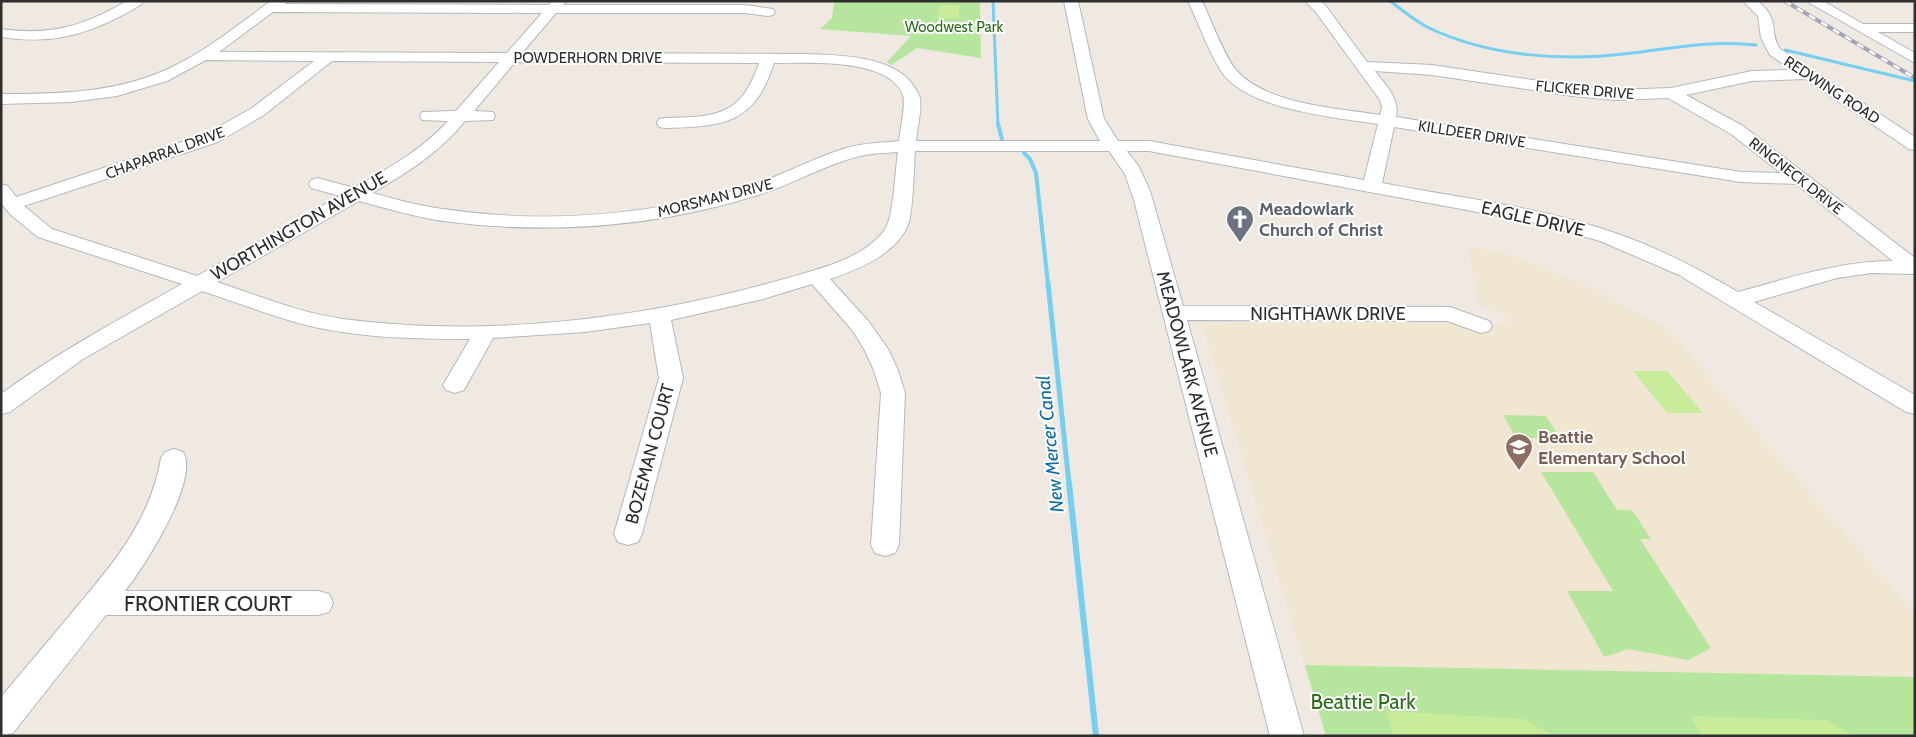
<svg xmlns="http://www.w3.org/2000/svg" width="1916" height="737" font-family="Cabin,sans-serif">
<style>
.education{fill:#f0e6d1}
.green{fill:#b6e59e}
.pitch{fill:#c9ec9a}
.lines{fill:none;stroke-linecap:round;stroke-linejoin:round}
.stream-far3{stroke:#75cff0;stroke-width:3}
.stream-far2{stroke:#75cff0;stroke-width:4}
.stream-far1{stroke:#75cff0;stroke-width:5}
.stream{stroke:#75cff0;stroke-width:6}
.minor-casing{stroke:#b4b7c1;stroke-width:2}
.minor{fill:#fff;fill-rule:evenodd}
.rail-casing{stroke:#a3a6b8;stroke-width:4}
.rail{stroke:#fff;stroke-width:2.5;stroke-dasharray:7;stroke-linecap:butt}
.labels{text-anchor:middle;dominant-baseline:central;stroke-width:4;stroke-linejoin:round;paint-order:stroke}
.far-park-label{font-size:15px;fill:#2c6e1b;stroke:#fff}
.far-street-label{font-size:15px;fill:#2e2e2e;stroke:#fff}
.worship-label{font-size:18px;font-weight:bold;fill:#5b616d;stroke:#fff;text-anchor:start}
.street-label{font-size:18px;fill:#2e2e2e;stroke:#fff}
.education-label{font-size:18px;font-weight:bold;fill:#785e54;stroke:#fff;text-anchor:start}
.water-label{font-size:19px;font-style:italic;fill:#0d6fa3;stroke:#fff}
.near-street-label{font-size:21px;fill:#2e2e2e;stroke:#fff}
.near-park-label{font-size:21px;fill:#2c6e1b;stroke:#fff}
</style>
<rect width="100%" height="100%" fill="#efe9e1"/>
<path class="education" d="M1468 246 1508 254 1584 284 1668 329 1915 614V736H1326L1202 323 1452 322 1481 326 1512 322 1502 313 1478 305Z"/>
<path class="green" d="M834 1H980L981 58 917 48 891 65 887 62 911 36 820 29 832 18Z
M1503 415 1546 416 1560 438H1516Z
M1541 472H1593L1617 510H1632L1651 539H1640L1711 648 1689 660 1628 649 1604 657 1567 591H1613Z
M1305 665 1915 677V736H1326Z"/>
<path class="pitch" d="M940 5H959V18H937Z
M1633 371H1667L1703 413H1667Z
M1386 711 1525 719 1553 736H1394Z
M1690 716 1826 720 1854 736H1702Z"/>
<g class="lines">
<path class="stream-far3" d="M993 1 998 126
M1390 1C1402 10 1414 20 1427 27 1489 57 1565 62 1632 53 1674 48 1713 40 1756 45
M1785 50 1915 81"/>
<path class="stream-far2" d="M998 124 1002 139
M1024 153 1030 159 1036 173 1048 284"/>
<path class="stream-far1" d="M1048 283 1069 484"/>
<path class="stream" d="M1069 483 1096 736"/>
<g class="minor-casing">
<path id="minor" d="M127 1H144C138 8 128 12 121 16 80 37 47 44 1 37V29C52 36 83 26 127 1Z
M271 1H287L285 4 549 5 552 1H566L563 5H745L773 9 775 12 773 15 768 16 745 13H556L522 53 804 54C837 55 896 55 915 88 917 91 919 95 920 98 922 111 917 128 916 141H1100L1088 119 1064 1H1078L1104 119 1118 141H1149L1364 180 1378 124C1335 117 1246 110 1221 71 1208 50 1199 24 1188 1H1202C1210 18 1225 57 1236 70 1267 105 1337 108 1380 115L1382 107 1380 100 1315 11 1305 1H1320L1325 5 1367 62 1432 65 1572 86 1616 90 1671 88 1752 71 1792 70 1770 55 1761 38 1758 16 1743 1H1758C1781 21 1768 30 1780 49L1915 137V150L1909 149 1805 79 1752 81 1686 95 1743 126 1915 258V274L1872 273 1837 278 1754 302 1915 395V414L1906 412 1679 275 1600 241 1532 222 1149 151H1127L1139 167 1150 191 1183 306 1450 307 1489 321 1492 326 1489 331 1481 333 1447 321 1187 320 1304 736H1270L1134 200 1125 174 1109 151H915C914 166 913 214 908 225 895 255 859 269 830 279L869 322 888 349 897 368 905 393 899 545 895 553 885 556 875 553 871 545 881 393 873 368 864 349 853 331 812 284 763 299 671 320 683 378 642 534 638 542 628 545 618 542 614 534 659 378 650 323 585 332 493 338 464 390 455 393 446 390 443 385 470 339C418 339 365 338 314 327 276 318 239 303 202 291L83 359 10 412 1 414V394C58 352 120 319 182 284L38 237 11 215 1 203V184L8 186 16 197 206 134 252 108 314 61 206 60 167 81 117 96 71 102 1 104V94C61 94 122 93 176 65 210 48 240 23 271 1ZM273 12 542 13 507 53 219 52ZM332 61 499 62 456 111 422 112 420 116 422 120 448 121C422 150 387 169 354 188L318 178 311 180 309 184 311 188 340 196 197 276 52 229 24 206 218 142 264 115ZM515 62 759 63C746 101 731 115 691 117 680 118 669 117 659 119L657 123 659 127 665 128C723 126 754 125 774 63 807 63 889 57 903 95 906 104 900 131 899 141 880 143 861 143 843 149 809 160 777 178 743 188 646 216 543 224 443 209 419 206 395 199 372 193 408 172 439 153 465 121L493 120 495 116 493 112 474 111ZM1375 71 1432 75 1572 96 1616 100 1668 98 1731 134 1781 173 1741 172 1396 117C1400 98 1386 86 1375 71ZM1394 127 1741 182 1796 184 1893 261C1839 261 1789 278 1738 292 1699 269 1659 248 1615 233 1541 207 1460 198 1382 183ZM898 152C895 170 894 219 884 231 861 260 818 269 784 279 646 319 487 338 343 319 300 313 259 296 217 282L359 201C386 208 415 217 443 221 548 235 656 227 758 195 791 185 822 166 856 157 870 153 884 153 898 152Z
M1806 1H1823L1863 24H1915V32H1878L1915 53V63Z
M174 449 183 452C200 480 144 567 125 591H318L329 594 333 603 329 612 318 615H106L13 733 1 736V697C26 667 51 638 75 609 114 563 151 519 161 458L165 452Z"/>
</g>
<use href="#minor" class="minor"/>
<g class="rail-casing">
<path id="rail" d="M1785 1 1915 78"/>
</g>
<use href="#rail" class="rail"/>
</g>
<defs>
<g id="church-pin" transform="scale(1.4375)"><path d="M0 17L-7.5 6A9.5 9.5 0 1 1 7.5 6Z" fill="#6b7280" stroke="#fff"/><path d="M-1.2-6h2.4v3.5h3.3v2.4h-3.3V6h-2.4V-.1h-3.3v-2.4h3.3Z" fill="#fff"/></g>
<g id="school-pin" transform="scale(1.4375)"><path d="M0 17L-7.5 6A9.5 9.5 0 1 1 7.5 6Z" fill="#8d6e63" stroke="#fff"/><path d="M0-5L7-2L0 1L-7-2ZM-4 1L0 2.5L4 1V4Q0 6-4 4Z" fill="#fff"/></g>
</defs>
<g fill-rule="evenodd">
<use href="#church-pin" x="1240" y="219"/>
<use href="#school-pin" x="1519" y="447"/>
</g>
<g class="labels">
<g class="far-park-label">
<text x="954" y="27">Woodwest Park</text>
</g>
<g class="far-street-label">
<text x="588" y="58">POWDERHORN DRIVE</text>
<text transform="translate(1585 90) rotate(5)">FLICKER DRIVE</text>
<text transform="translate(1832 90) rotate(33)">REDWING ROAD</text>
<text transform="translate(1472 134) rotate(9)">KILLDEER DRIVE</text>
<text transform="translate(165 153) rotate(-20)">CHAPARRAL DRIVE</text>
<text transform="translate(1796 176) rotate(38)">RINGNECK DRIVE</text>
<text transform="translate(715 198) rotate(-14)">MORSMAN DRIVE</text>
</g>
<g class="worship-label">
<text x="1259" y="209">Meadowlark<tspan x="1259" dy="21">Church of Christ</tspan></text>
</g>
<g class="street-label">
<text transform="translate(1533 219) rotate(13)">EAGLE DRIVE</text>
<text transform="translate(299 226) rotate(-30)">WORTHINGTON AVENUE</text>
<text x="1328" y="314">NIGHTHAWK DRIVE</text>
<text transform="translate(1187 364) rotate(75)">MEADOWLARK AVENUE</text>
<text transform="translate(650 454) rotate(-75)">BOZEMAN COURT</text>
</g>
<g class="education-label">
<text x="1538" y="437">Beattie<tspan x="1538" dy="21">Elementary School</tspan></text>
</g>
<g class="water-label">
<text transform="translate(1050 444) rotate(-96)">New Mercer Canal</text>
</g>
<g class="near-street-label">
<text x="208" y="603">FRONTIER COURT</text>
</g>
<g class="near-park-label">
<text x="1363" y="701">Beattie Park</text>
</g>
</g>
<rect width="1916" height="737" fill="none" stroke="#2e2e2e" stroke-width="5"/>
</svg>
